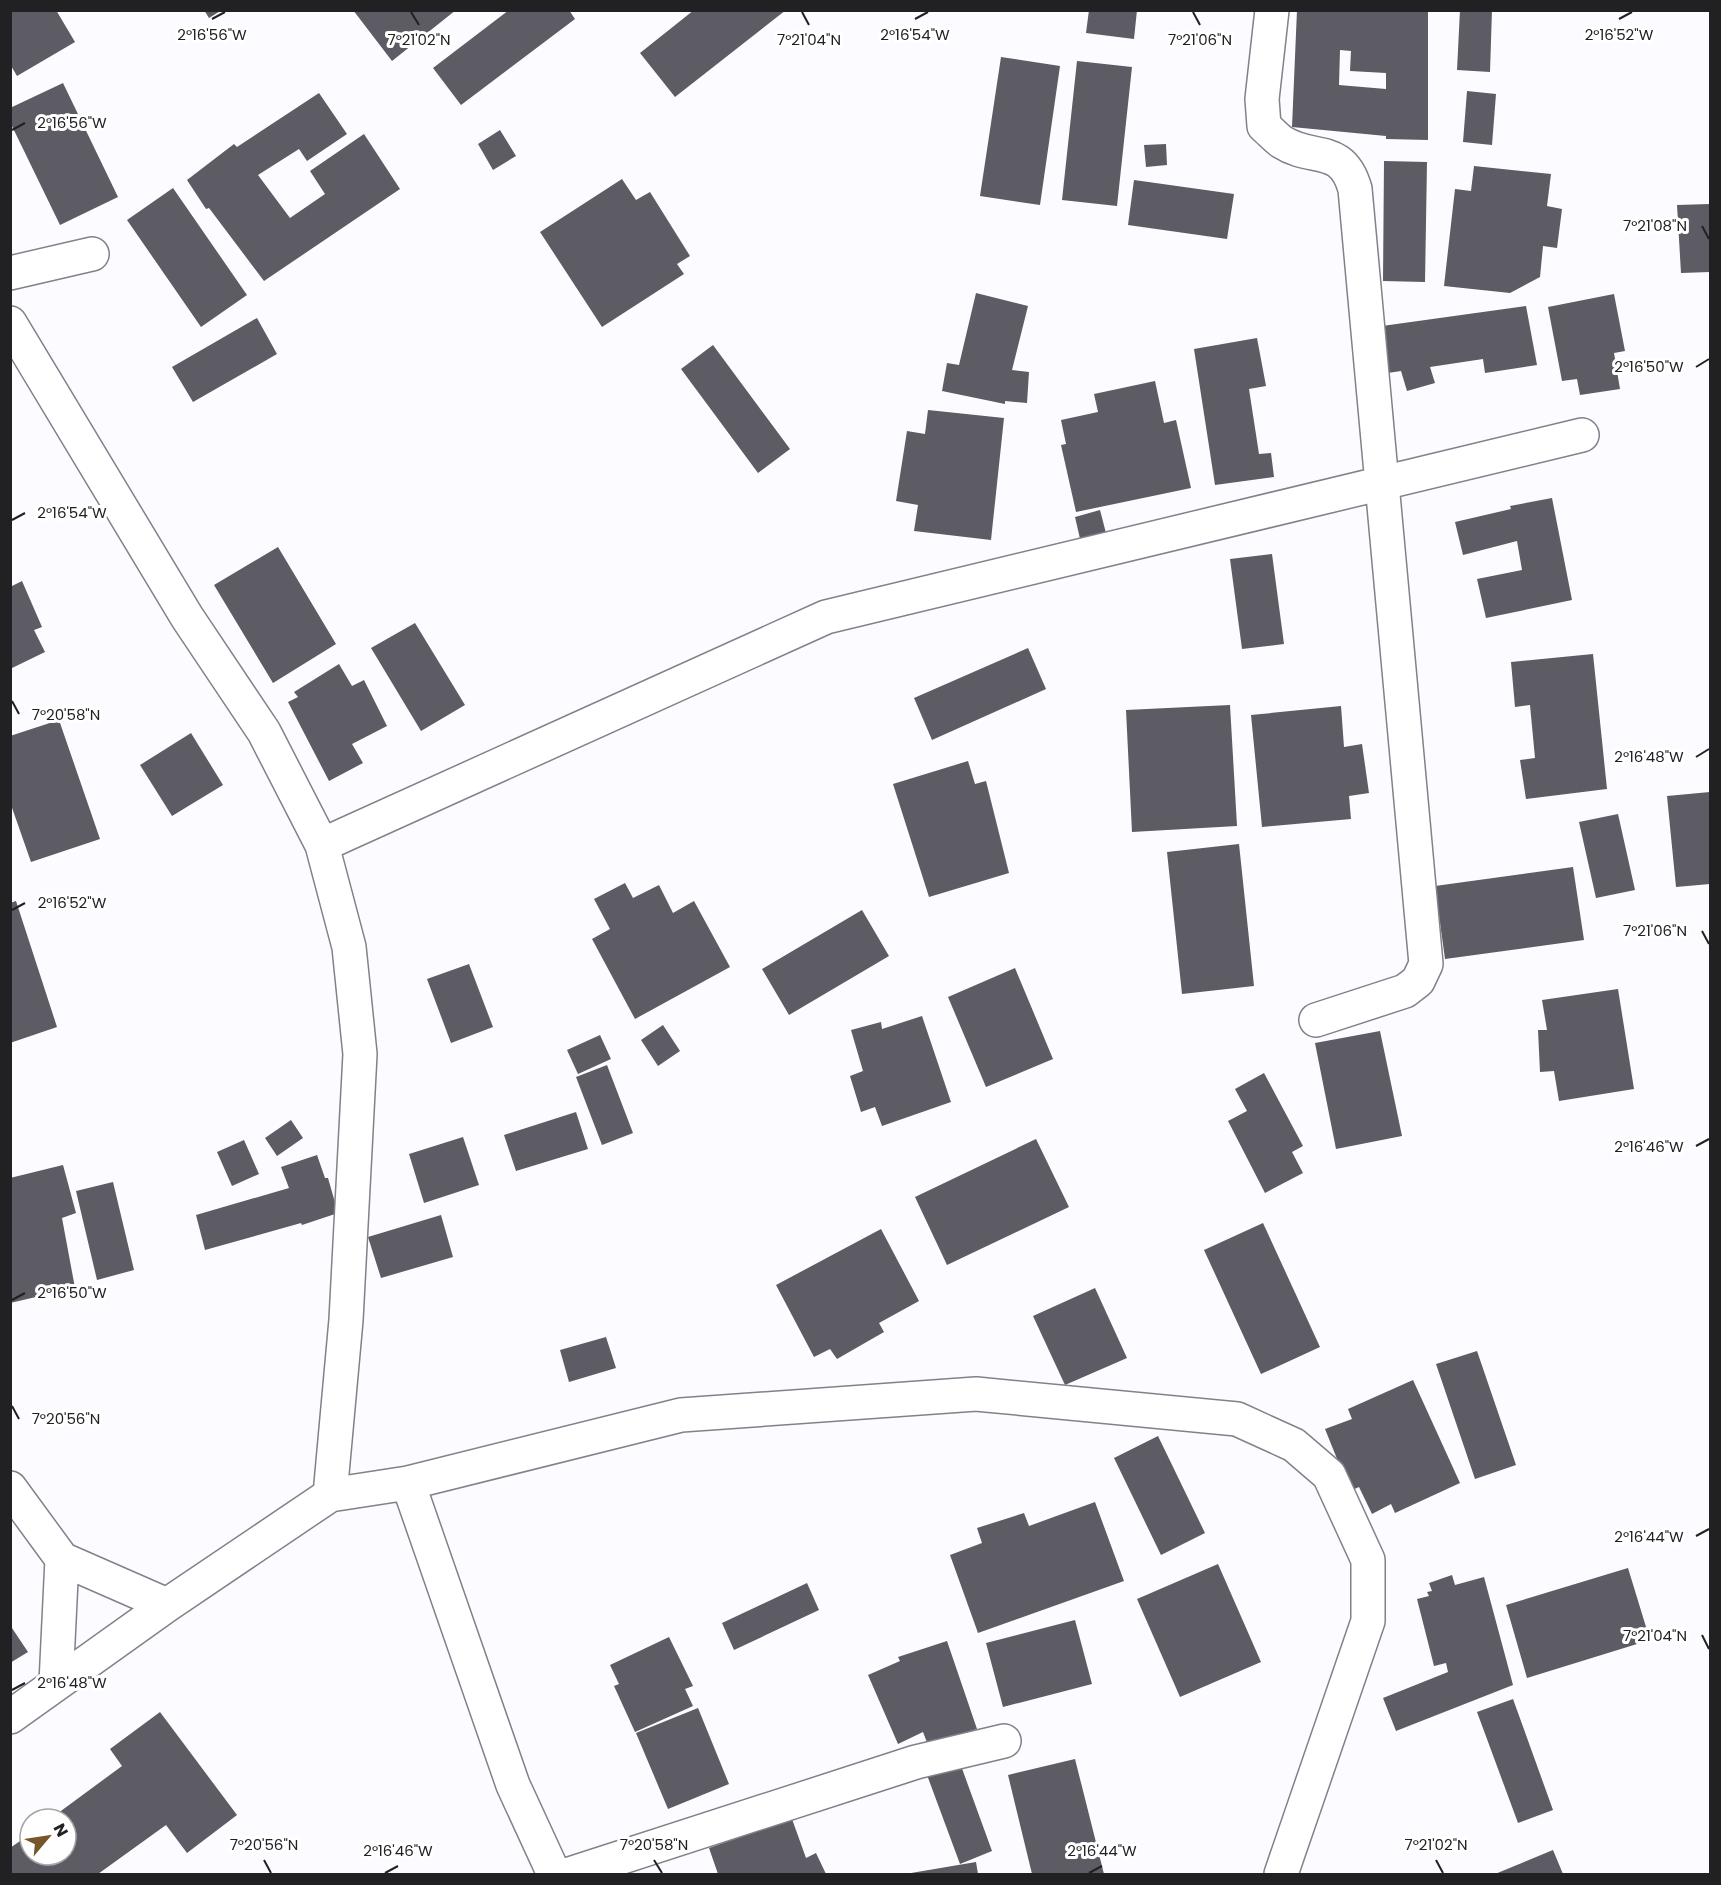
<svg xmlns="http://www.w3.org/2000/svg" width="1721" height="1885" font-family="Poppins,sans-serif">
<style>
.building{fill:#5d5b63;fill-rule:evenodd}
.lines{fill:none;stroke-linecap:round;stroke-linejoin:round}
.minor-casing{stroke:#838089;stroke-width:36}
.minor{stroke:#fff;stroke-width:33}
.ticks{fill:none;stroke:#212023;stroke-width:2}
.ticks-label{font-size:15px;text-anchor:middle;fill:#212023;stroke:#fff;stroke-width:6;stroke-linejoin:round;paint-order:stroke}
</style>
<rect width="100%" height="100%" fill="#fcfbff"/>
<path class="building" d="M10 10H56L75 42 17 76 10 64Z
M204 10H222L209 18Z
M353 10H456L392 61Z
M509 10H569L575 19 461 105 433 68Z
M694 10H786L675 97 640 53Z
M1089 10H1137L1134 39 1086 33Z
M1297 10 1428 12V140L1386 139V136L1292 127ZM1340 50 1351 51 1350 71 1386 73V89L1339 85Z
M1460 10H1492L1490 72 1457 70Z
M1001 57 1060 66 1040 205 980 196Z
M1077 61 1132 67 1117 206 1062 200Z
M63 83 118 197 60 225 10 122V108Z
M1467 91 1496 94 1492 145 1463 142Z
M319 93 347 134 307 161 299 149 258 175 290 218 325 194 310 171 364 134 400 189 264 281 209 208 206 209 187 180 234 144 237 147Z
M500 130 516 156 493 170 478 144Z
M1166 144 1167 165 1146 167 1144 145Z
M1384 161 1427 162 1425 282 1383 281Z
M1474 166 1551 174 1547 206 1562 209 1557 248 1543 246 1540 277 1510 293 1444 286 1455 189 1471 191Z
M622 179 636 200 650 192 690 256 677 264 684 274 602 327 540 232Z
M1134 180 1234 194 1227 239 1128 225Z
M173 188 247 295 201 327 127 220Z
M1710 204V272L1681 273 1677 205Z
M976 293 1028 306 1012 370 1029 372 1027 403 1005 401V404L942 391 947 363 959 365Z
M1614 294 1625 351 1614 353 1620 389 1580 395 1577 379 1562 381 1548 307Z
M1526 306 1537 365 1485 373 1483 359 1430 367 1435 383 1407 391 1401 371 1381 374 1375 327Z
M257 318 277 354 193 402 172 367Z
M1257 338 1266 386 1249 389 1259 454 1271 453 1274 477 1215 485 1194 349Z
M713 345 790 449 758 473 681 369Z
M1155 381 1164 423 1176 420 1191 488 1076 512 1061 445 1066 444 1061 420 1098 412 1094 394Z
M928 410 1004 418 991 540 914 531 918 505 896 501 907 431 925 434Z
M1552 498 1572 600 1486 618 1477 579 1522 570 1517 541 1463 555 1455 522 1511 509 1510 506Z
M1100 510 1107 537 1081 543 1075 517Z
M278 547 336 644 273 683 214 585Z
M1272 554 1284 644 1242 649 1230 559Z
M22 581 42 627 34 630 45 652 10 669V582L12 586Z
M415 623 465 705 421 731 371 648Z
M1028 648 1046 689 932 740 914 698Z
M1593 654 1607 789 1526 799 1520 760 1535 758 1530 705 1515 707 1511 662Z
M339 664 352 686 364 680 387 726 352 744 363 763 329 781 288 702 298 697 294 692Z
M1230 705 1237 826 1132 832 1126 710Z
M1341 706 1344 747 1362 744 1369 793 1349 796 1351 819 1262 827 1251 715Z
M59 720 100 839 31 862 10 802V736Z
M191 733 223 785 172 816 140 765Z
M968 761 975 784 986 781 1009 873 929 897 893 784Z
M1710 792V884L1676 887 1667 796Z
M1618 814 1635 890 1596 898 1579 822Z
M1239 844 1254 986 1182 994 1167 852Z
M1573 867 1584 940 1445 959 1435 886Z
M625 883 633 898 659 885 673 913 694 901 730 967 635 1019 592 939 610 929 594 899Z
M16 901 57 1027 10 1043V903Z
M862 910 889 956 789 1015 762 969Z
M469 964 493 1027 451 1043 427 979Z
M1015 968 1053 1059 986 1087 948 997Z
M1618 989 1634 1089 1559 1101 1554 1071 1540 1072 1538 1030H1547L1542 1000Z
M922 1016 951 1102 882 1126 875 1107 861 1112 850 1076 863 1071 851 1030 881 1022 882 1029Z
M663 1025 680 1051 658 1066 641 1040Z
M1380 1031 1402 1136 1336 1149 1315 1043Z
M600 1035 611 1059 578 1074 567 1050Z
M607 1065 633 1133 602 1145 576 1077Z
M1264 1073 1303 1146 1292 1152 1303 1173 1265 1193 1228 1121 1247 1111 1235 1089Z
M576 1112 588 1149 516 1171 504 1135Z
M291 1120 303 1138 277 1156 265 1138Z
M463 1137 479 1185 424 1203 409 1154Z
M1036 1139 1069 1207 947 1265 915 1197Z
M244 1140 259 1174 232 1186 217 1152Z
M317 1155 325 1178H328L338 1213 302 1225 301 1223 205 1250 196 1215 289 1188 281 1167Z
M63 1165 76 1213 62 1218 75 1288 10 1303V1178Z
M113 1182 134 1270 97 1280 76 1191Z
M441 1215 453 1257 381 1278 368 1237Z
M1263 1223 1320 1347 1261 1374 1204 1250Z
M881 1229 919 1301 879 1323 884 1332 837 1359 830 1349 814 1357 776 1285Z
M1095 1288 1127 1358 1065 1385 1033 1316Z
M606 1337 616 1368 569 1382 560 1350Z
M1477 1351 1516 1465 1475 1479 1436 1364Z
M1413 1380 1460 1483 1395 1513 1391 1504 1372 1514 1359 1487 1350 1491 1325 1429 1352 1419 1348 1409Z
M1158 1436 1205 1533 1161 1555 1114 1458Z
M1095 1502 1124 1581 978 1633 950 1555 982 1543 977 1528 1024 1513 1029 1526Z
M1218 1564 1261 1662 1180 1697 1137 1599Z
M1628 1568 1650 1640 1527 1678 1506 1605Z
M1452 1575 1455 1585 1484 1577 1513 1685 1396 1731 1383 1698 1448 1672 1446 1663 1434 1666 1417 1599 1429 1596 1427 1592 1432 1591 1429 1583Z
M807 1583 819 1610 734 1650 722 1623Z
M1075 1620 1092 1684 1003 1707 986 1643Z
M10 1625 28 1652 10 1663Z
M669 1637 693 1686 685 1689 693 1706 635 1732 614 1686 619 1684 610 1665Z
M947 1641 977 1729 928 1745 923 1732 898 1744 868 1675 900 1661 898 1657Z
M1513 1699 1553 1810 1518 1823 1477 1712Z
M698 1708 729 1784 668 1809 636 1733Z
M160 1712 237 1815 187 1853 166 1825 98 1874H10V1848L30 1834V1855H66V1819H50L122 1766 110 1749Z
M1075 1759 1104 1874H1032L1008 1775Z
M960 1763 992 1851 960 1864 927 1775Z
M792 1819 806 1858 816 1853 826 1874H718L709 1848Z
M1553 1850 1563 1874H1495Z
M976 1862 978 1874H911V1873Z"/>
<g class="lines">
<g class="minor-casing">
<path id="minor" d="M1272 10 1262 99 1264 126C1270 131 1276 138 1282 142 1313 162 1342 143 1355 189L1426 964 1418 981 1405 991 1316 1020
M10 273 92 254
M10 323 187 617 264 732 322 845 349 947 360 1054 346 1320 330 1495
M322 845 826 617 1582 435
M408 1483 513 1785 554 1874
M10 1488 62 1559 167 1605
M56 1683 62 1559
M10 1717 167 1605 330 1495 408 1483 681 1415 976 1394 1237 1419 1294 1445 1329 1475 1368 1560V1621L1281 1874
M570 1874 916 1762 1004 1741"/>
</g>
<use href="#minor" class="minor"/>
</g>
<path class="ticks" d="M411 12 419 25M802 12 809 25M1193 12 1200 25M212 19 225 12M915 19 928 12M1619 19 1632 12M12 130 25 123M1702 226 1709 239M1696 367 1709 359M12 520 25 513M12 701 19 714M1696 757 1709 749M12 910 25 903M1702 931 1709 944M1696 1146 1709 1139M12 1300 25 1293M12 1406 19 1419M1696 1536 1709 1529M1702 1635 1709 1649M12 1690 25 1683M264 1860 271 1873M654 1860 662 1873M1436 1860 1443 1873M385 1873 398 1866M1089 1873 1102 1866"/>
<g class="ticks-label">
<text x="212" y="40">2°16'56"W</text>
<text x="915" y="40">2°16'54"W</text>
<text x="1619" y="40">2°16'52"W</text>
<text x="419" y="45">7°21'02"N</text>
<text x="809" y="45">7°21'04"N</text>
<text x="1200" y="45">7°21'06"N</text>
<text x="72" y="128">2°16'56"W</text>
<text x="1655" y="231">7°21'08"N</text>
<text x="1649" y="372">2°16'50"W</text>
<text x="72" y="518">2°16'54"W</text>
<text x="66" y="720">7°20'58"N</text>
<text x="1649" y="762">2°16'48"W</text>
<text x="72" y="908">2°16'52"W</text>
<text x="1655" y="936">7°21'06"N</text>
<text x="1649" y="1152">2°16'46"W</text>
<text x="72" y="1298">2°16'50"W</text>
<text x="66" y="1424">7°20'56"N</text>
<text x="1649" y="1542">2°16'44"W</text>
<text x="1655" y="1641">7°21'04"N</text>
<text x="72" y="1688">2°16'48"W</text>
<text x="264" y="1850">7°20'56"N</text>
<text x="654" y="1850">7°20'58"N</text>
<text x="1436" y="1850">7°21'02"N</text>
<text x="398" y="1856">2°16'46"W</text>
<text x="1102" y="1856">2°16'44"W</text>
</g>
<rect width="1721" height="1885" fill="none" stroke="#212023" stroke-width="24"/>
<g transform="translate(48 1837) rotate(61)"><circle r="28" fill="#ffffff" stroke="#a6a6a7" stroke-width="1.5"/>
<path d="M0-4.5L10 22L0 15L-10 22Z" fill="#76572c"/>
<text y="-9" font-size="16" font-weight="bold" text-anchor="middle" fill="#212023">N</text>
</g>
</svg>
